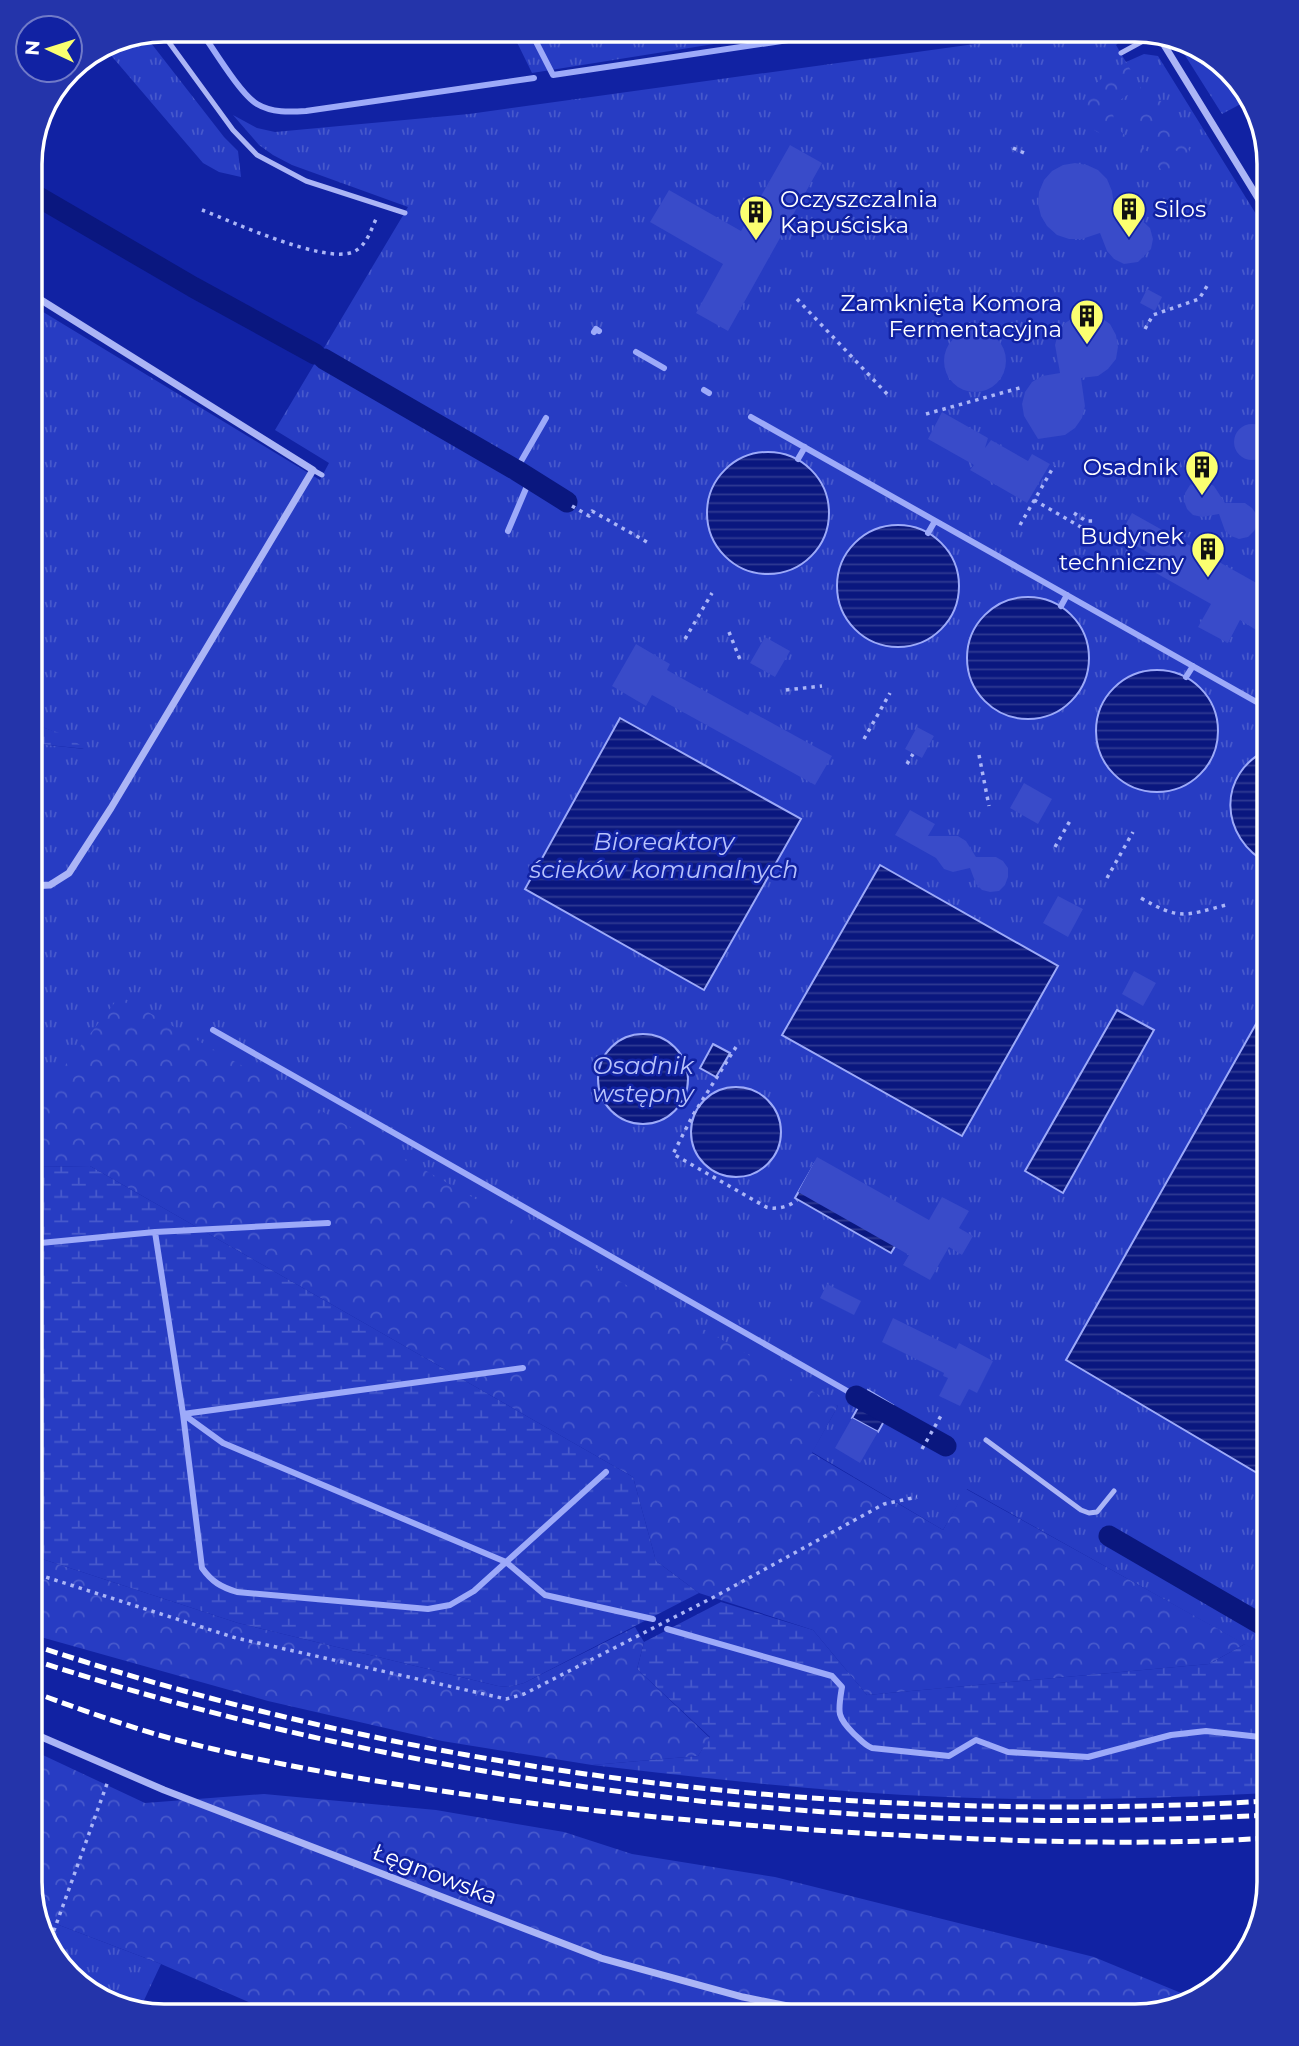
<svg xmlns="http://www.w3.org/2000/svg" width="1299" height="2046" font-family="Montserrat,sans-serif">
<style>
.grass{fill:url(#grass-tufts)}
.forest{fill:url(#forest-crowns)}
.wetland{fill:url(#wetland-marsh)}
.water{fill:url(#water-rules);stroke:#9daaf9;stroke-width:2}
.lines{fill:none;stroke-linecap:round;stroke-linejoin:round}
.stream{stroke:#9daaf9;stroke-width:6}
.canal{stroke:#0a177f;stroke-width:21}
.building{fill:#394bc9}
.path{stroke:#abb5f6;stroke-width:3.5;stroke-dasharray:3.5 5;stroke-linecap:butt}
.lane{stroke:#abb5f6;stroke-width:5}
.street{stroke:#abb5f6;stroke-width:7}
.rail{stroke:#fff;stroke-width:5;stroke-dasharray:12 5;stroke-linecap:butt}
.labels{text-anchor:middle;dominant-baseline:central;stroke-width:5;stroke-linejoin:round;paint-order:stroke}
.poi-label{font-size:23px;fill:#fff;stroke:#1122a3;text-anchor:end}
.street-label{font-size:23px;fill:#fff;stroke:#1122a3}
.water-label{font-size:24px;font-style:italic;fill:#b8c2fc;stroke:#1122a3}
.rim{fill:none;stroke:#fff;stroke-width:3.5}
</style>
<defs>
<pattern id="grass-tufts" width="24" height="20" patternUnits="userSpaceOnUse" patternTransform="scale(1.75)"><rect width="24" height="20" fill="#273cc3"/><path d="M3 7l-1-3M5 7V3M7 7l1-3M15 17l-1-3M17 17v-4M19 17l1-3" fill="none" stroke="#4759cc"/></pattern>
<pattern id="forest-crowns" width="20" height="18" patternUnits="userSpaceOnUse" patternTransform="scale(1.75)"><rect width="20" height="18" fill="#273cc3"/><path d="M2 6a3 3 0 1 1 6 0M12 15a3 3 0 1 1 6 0" fill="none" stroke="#4759cc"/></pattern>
<pattern id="wetland-marsh" width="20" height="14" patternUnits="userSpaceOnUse" patternTransform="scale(1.75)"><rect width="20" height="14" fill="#273cc3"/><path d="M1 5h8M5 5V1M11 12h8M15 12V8" fill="none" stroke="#4759cc"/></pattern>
<pattern id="water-rules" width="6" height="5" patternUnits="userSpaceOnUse" patternTransform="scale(1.75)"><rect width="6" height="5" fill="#0a177f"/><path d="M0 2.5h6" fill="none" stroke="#2f3a92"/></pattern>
</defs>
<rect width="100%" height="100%" fill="#1122a3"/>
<path class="grass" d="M511 30H802L532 73Z
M1075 30H1135L1116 45 1126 62 1144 54 1158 56 1269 235V1658L967 1489 943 1530 812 1452 838 1406 36 1102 30 1103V743L84 749 65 736 42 727 30 706V304L320 480 329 463 275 430 408 207 292 165 273 155 259 145 233 115 257 128 275 132 469 114Z
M144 34 224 137 238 151 241 177 219 172 203 163 103 46 113 40Z
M1176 41 1209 52 1250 99 1222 114Z
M38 1917 161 1964 139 2011 90 1994 44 1942Z"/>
<path class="forest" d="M1126 62 1141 88C1133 92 1123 96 1118 103 1095 131 1162 158 1180 169L1175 177 1094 130C1064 99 1103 77 1126 62Z
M1140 96 1161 101 1195 161 1148 135 1137 127 1135 109Z
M120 996 838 1406 812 1453 943 1530 966 1489 1245 1644 1209 1664 867 1695 813 1630 699 1593 656 1561 633 1477 90 1166 30 1167V1103L36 1102Z
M30 1555 238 1623 498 1686 509 1687 524 1683 635 1627 644 1642 637 1669 710 1738 698 1756 592 1765 442 1741 268 1701 30 1634Z
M30 1749 145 1803 264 1794 436 1810 564 1832 632 1854 775 1877 1094 1957 1198 2000 1135 2016H281L161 1964 38 1917 30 1882Z"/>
<path class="wetland" d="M30 706 42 727 65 735 86 749 30 743Z
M90 1166 633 1477 656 1561 699 1593 524 1683 509 1687 498 1686 238 1623 30 1555V1167Z
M721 1602 813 1630 867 1695 1209 1664 1245 1644 1269 1658V1793C1162 1798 1054 1802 946 1797 828 1792 710 1779 592 1765L698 1756 710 1737 637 1669 644 1642Z"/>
<path class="water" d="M707 513a61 61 0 1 1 122 0a61 61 0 1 1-122 0Z
M837 586a61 61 0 1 1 122 0a61 61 0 1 1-122 0Z
M967 658a61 61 0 1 1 122 0a61 61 0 1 1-122 0Z
M1096 731a61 61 0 1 1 122 0a61 61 0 1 1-122 0Z
M620 718 801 819 704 990 525 889Z
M1269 749V864C1219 838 1216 773 1269 749Z
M880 865 1058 966 962 1136 782 1035Z
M1269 1001V1480L1066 1360Z
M1117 1010 1154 1030 1063 1193 1025 1171Z
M598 1079a45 45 0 1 1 90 0a45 45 0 1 1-90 0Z
M713 1044 730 1053 716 1077 700 1068Z
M691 1132a45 45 0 1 1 90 0a45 45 0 1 1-90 0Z
M815 1163 912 1218 891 1253 795 1198Z
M868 1390 893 1405 878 1432 852 1418Z"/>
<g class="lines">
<path class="stream" d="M200 30C213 48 240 94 257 104 272 113 290 112 306 111L534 78
M530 30 553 75 855 30
M594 332 596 329 599 331
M636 352 664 368
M704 390 709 393
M751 417 1269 709
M798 459 805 447
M516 470 546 418
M508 531 530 479
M928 533 935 521
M1061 606 1067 595
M1186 677 1193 666
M213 1030 856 1396
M155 1232 328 1223
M30 1244 155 1232 183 1414 223 1443 506 1562 545 1595 653 1619
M523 1368 183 1414 202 1568C212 1582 221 1587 237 1592L428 1609 450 1605 474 1591 606 1472
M667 1629 832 1676 842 1687C838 1712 836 1716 854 1734 860 1739 864 1745 872 1748L949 1756 976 1740 1008 1752 1088 1757 1171 1735 1206 1731 1269 1738"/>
<path class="canal" d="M30 192 193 287 315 354
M324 359 516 470 567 502
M856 1396 946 1446
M1109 1536 1269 1629"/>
</g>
<path class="building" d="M790 145 822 163 728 331 696 313 723 264 650 222 669 190 741 231Z
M1075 163 1087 165 1098 170 1107 179 1112 191 1115 213 1138 217 1150 228 1153 239 1151 249 1138 262 1124 264 1114 259 1107 251 1100 233 1082 239H1069L1057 235 1047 226 1041 216 1038 204 1039 192 1044 180 1052 171 1063 165Z
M1147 289 1162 297 1155 311 1140 303Z
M1088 314 1100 317 1110 324 1116 335 1118 347 1116 359 1108 369 1098 376 1081 378 1085 406 1082 418 1075 428 1065 435 1038 439 1024 416 1022 404 1025 392 1032 382 1042 376 1060 373 1055 345 1058 333 1065 323 1076 316Z
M944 361a31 31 0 1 1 62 0a31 31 0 1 1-62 0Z
M942 412 988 438 985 448 991 440 1028 461 1032 454 1050 464 1027 503 970 470 974 465 928 439Z
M1234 442a18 18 0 1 1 36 0a18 18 0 1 1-36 0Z
M1198 482H1207L1214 486 1225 503H1245L1252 508 1257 515 1258 524 1254 531 1248 537 1239 539 1231 536 1225 531 1219 514 1202 517 1193 515 1187 509 1184 501 1185 493 1190 485Z
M1132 513 1269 590V638L1240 620 1228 643 1198 627 1211 604 1147 568 1154 556 1119 536Z
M765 637 790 651 775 677 750 663Z
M636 644 670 664 667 670 748 715 750 711 832 756 815 785 652 695 646 706 612 686Z
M917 727 934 736 922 758 905 749Z
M1024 783 1052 799 1038 824 1010 808Z
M910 810 935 824 928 836H958L966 841 976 857H996L1003 861 1008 868V877L1005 885 999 891 990 892 982 890 976 884 970 868 953 872 944 869 936 858 895 835Z
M1058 896 1083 909 1068 937 1043 923Z
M1134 971 1156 983 1143 1006 1122 994Z
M817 1157 929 1220 942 1197 969 1211 959 1228 973 1236 962 1255 949 1247 930 1280 903 1265 909 1255 798 1192Z
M827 1284 861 1301 854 1315 820 1298Z
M893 1318 956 1349 959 1343 993 1361 977 1393 969 1389 960 1406 939 1396 948 1378 943 1376 944 1373 882 1342Z
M852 1418 878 1432 860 1463 835 1448Z"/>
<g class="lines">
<path class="path" d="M1013 148 1024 153
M202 210C233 222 324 264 353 252 367 246 371 229 377 217
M797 299 888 395
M1145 329 1153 315 1199 299 1207 286
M926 414 1023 387
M1034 500 1093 534
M572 506 589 516 592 511 647 542
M1074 513 1086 521H1096
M1020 525 1054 466
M729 632 741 662
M685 639 712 593
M786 690 822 686
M864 739 890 693
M979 755 989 806
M907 764 913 754
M1055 847 1071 819
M1107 878 1133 832
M1141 898C1179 920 1184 916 1226 905
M736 1047 693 1115 673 1154 766 1207C775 1210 789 1207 797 1200
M922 1449 942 1414
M30 1572 236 1638 506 1699 524 1694 714 1597 884 1504 917 1497
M48 1947 108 1781"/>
<path class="lane" d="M160 30 233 130 257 155 306 181 405 213
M1121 53 1156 34
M313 470 322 475
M986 1440 1081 1510 1089 1513 1097 1512 1114 1491
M1111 2016 1207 1991"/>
<path class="street" d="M1158 35 1269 216
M30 886 50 885 69 873 111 808 313 470 30 293
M30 1732 164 1790 601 1958 743 1997 838 2016"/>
<path class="rail" d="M30 1644C428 1777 851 1825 1269 1801
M30 1659C429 1789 850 1838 1269 1815
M30 1691C77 1708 125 1726 173 1739 273 1765 375 1782 477 1796 594 1812 710 1823 828 1831 974 1840 1124 1847 1269 1838"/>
</g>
<defs>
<g id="building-pin" transform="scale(1.75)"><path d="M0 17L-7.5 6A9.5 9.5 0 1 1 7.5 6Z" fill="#fbff70" stroke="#1122a3"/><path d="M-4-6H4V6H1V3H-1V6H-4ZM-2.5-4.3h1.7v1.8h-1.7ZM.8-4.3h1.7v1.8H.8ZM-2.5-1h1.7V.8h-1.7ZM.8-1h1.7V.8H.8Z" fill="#111"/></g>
</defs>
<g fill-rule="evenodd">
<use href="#building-pin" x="1129" y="209"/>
<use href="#building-pin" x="756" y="212"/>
<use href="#building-pin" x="1087" y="316"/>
<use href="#building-pin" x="1202" y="467"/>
<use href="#building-pin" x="1208" y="549"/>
</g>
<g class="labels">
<g class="poi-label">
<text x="780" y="199" text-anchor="start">Oczyszczalnia<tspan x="780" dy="26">Kapuściska</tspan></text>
<text x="1154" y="209" text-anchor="start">Silos</text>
<text x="1062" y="303">Zamknięta Komora<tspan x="1062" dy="26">Fermentacyjna</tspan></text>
<text x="1178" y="467">Osadnik</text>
<text x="1184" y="536">Budynek<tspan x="1184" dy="26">techniczny</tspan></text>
</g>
<g class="street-label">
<text transform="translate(435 1874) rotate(21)">Łęgnowska</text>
</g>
<g class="water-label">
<text x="664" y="841">Bioreaktory<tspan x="664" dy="28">ścieków komunalnych</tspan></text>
<text x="643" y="1065">Osadnik<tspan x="643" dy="28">wstępny</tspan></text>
</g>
</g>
<path d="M0 0H1299V2046H0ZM164 42H1135A122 122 0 0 1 1257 164V1882A122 122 0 0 1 1135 2004H164A122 122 0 0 1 42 1882V164A122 122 0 0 1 164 42Z" fill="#2434aa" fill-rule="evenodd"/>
<path class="rim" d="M164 42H1135A122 122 0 0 1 1257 164V1882A122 122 0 0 1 1135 2004H164A122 122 0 0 1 42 1882V164A122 122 0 0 1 164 42Z"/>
<g transform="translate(49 49) rotate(274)"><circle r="33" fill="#1122a3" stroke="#707ac8" stroke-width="2"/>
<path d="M0-5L12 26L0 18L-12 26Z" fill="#fbff70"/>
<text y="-10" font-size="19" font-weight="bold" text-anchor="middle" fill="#ffffff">N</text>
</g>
</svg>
